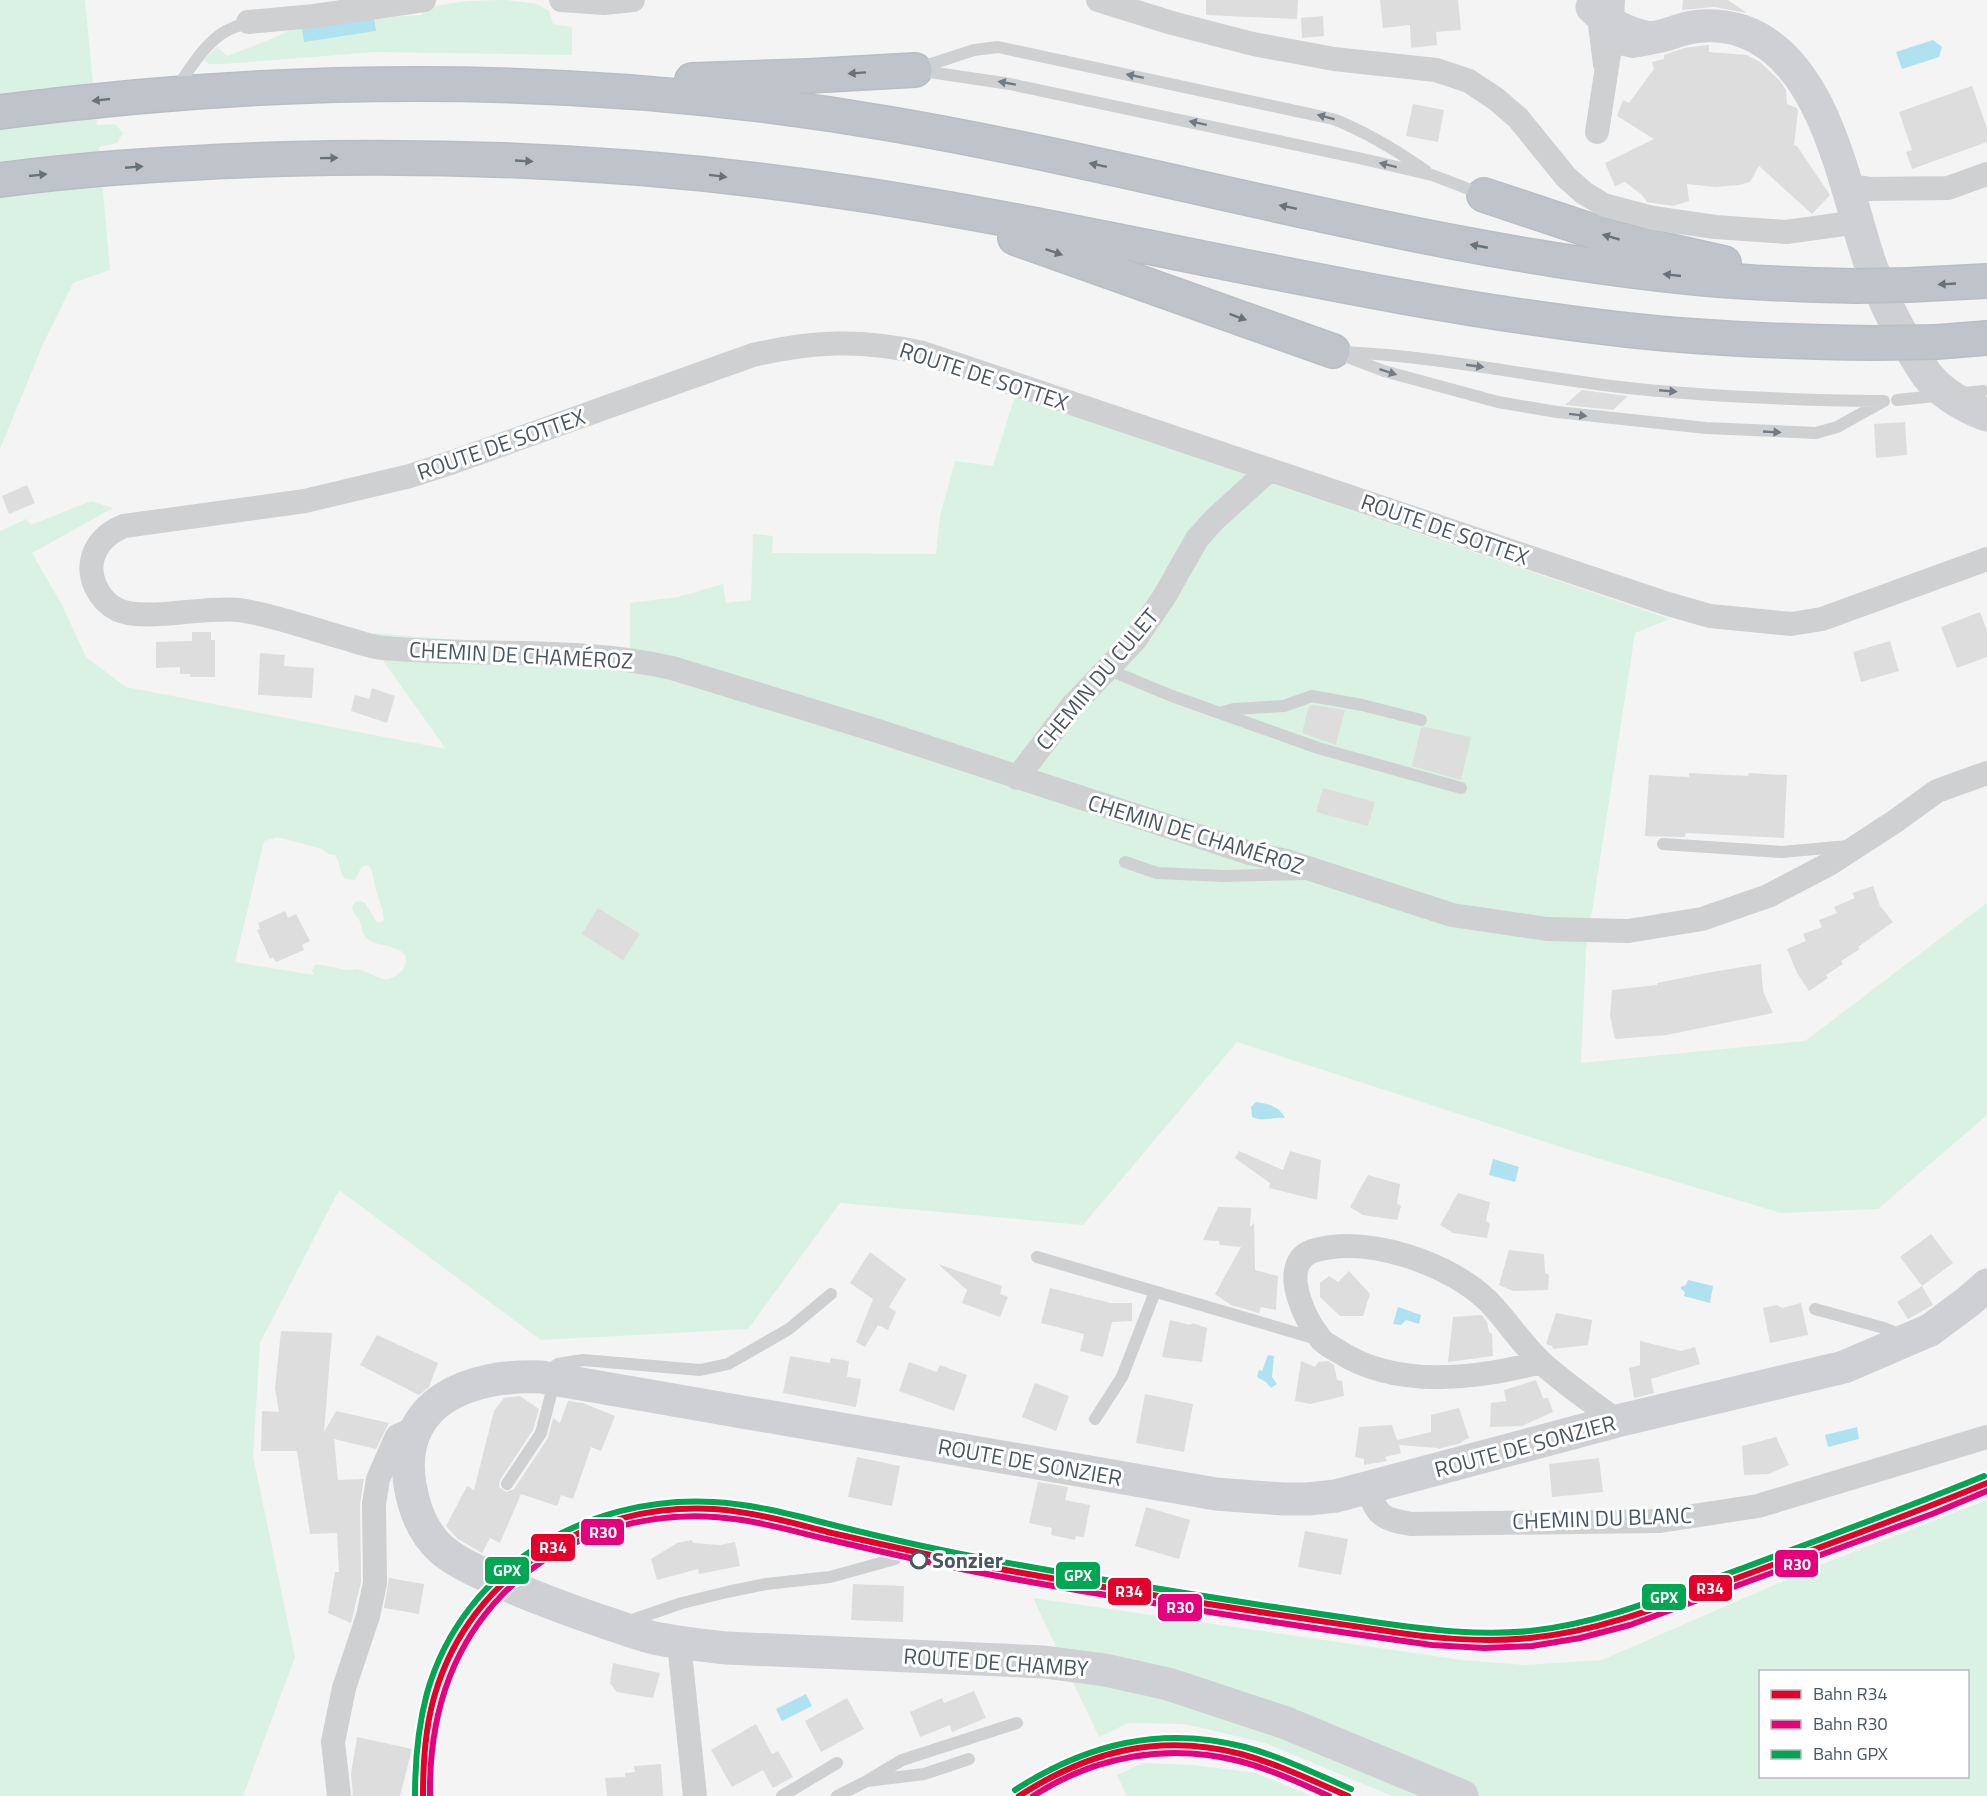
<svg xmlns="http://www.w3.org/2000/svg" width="1987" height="1796" font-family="'Titillium Web',sans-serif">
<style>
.green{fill:#d9f2e3;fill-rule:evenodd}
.water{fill:#aee2f0}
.building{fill:#ddddde}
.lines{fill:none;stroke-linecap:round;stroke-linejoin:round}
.highway-casing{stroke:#b9bec3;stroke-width:36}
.lane{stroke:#ced0d2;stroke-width:12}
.street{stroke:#ced0d2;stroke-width:24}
.secondary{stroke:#ced0d4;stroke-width:33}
.highway{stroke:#bec4c9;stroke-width:33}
.highway-bridge-casing{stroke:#b9bec3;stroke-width:36;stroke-linecap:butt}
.lane-bridge{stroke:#ced0d2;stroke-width:12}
.secondary-bridge{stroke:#ced0d4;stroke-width:33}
.highway-bridge{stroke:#bec4c9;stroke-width:33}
.rail-1-casing{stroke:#fff;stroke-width:10}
.rail-2-casing{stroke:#fff;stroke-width:10}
.rail-3-casing{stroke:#fff;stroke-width:10}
.rail-1{stroke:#e4002b;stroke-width:6}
.rail-2{stroke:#e5007d;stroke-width:6}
.rail-3{stroke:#00a651;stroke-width:6}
.oneway{fill:#67727b}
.oneway2{fill:#727b83}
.stop-dot{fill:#fff;stroke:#4a5661;stroke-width:3}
.labels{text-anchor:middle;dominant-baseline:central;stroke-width:6;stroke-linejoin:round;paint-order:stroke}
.street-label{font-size:22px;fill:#4a5661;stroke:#fff}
.stop-label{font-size:22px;font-weight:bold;fill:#4a5661;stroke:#fff;text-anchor:start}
.line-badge{stroke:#fff;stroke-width:2}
.badge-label{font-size:16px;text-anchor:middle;font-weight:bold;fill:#fff}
</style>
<rect width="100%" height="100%" fill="#f4f4f4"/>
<path class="green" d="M0 0H85L97 125 115 124 123 133 117 143 99 147 110 270 73 283 44 342 0 449Z
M506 0 537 4 549 11 553 24 572 27V55L375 52 223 64H209L205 61V58L217 47 227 56 269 40 288 31 302 29 304 41 375 31 374 18 422 15 421 8 468 1Z
M1015 396 1670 619 1635 633 1586 950 1581 1063 1805 1041 1987 903V1115L1878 1209 1781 1213 1567 1149 1237 1042 1083 1225 840 1203 748 1329 541 1340 339 1190 260 1343 253 1456 295 1657 243 1796H0V531L26 519 31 525 91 501 113 508 32 553 62 605 86 657 126 687 446 749 384 662 372 633 630 654V603L678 597 723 584 726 603 751 600 753 534 773 536 772 553 936 554 940 516 955 461 993 466ZM277 837 322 849 328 854 335 855C341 863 339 872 345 879L355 880 361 868 366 865 371 868 376 890 383 912 384 920 380 923 376 921 365 903 360 901 355 902 352 907C353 914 358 916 360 922 362 927 362 932 365 936 374 948 400 944 405 956 410 967 394 981 383 979 374 976 366 971 357 969 354 969 351 970 347 970 337 969 326 964 315 965L312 970 314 975 235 962 264 841Z
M1987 1500V1796H1392L1265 1743 1185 1724 1128 1723 1099 1737 1033 1598 1462 1660 1525 1665 1602 1660 1825 1563ZM1760 1672H1968V1776H1760Z
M1143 1763 1193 1765 1256 1773 1311 1796H1127L1117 1775Z"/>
<path class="water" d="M374 18 376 31 304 42 302 29Z
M1933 40 1942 47 1939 57 1902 69 1896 52Z
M1256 1102C1269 1104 1279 1106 1285 1118 1273 1117 1263 1122 1252 1117L1251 1107Z
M1493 1159 1519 1167 1515 1182 1489 1175Z
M1688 1280 1713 1286 1710 1303 1684 1296 1685 1292 1681 1289V1287L1686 1285Z
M1398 1307 1421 1315 1419 1324 1406 1320 1401 1325 1393 1324Z
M1268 1355 1274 1356 1272 1377 1277 1384 1271 1388 1266 1382 1257 1377 1259 1370 1262 1371Z
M1857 1427 1859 1439 1828 1447 1825 1435Z
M806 1694 812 1706 782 1721 776 1709Z"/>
<path class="building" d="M1206 0H1298L1297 19 1206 15Z
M1380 0H1458L1461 30 1436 32 1437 45 1411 48 1410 25 1383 28Z
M1683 0H1728L1747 13 1714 7 1682 10Z
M1323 16 1324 36 1302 38 1301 18Z
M1709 45V52L1747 55 1760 62 1780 81 1786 90 1787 104 1797 108 1798 111 1794 145 1797 146 1830 195 1812 214 1759 166 1750 182 1739 185 1715 187 1687 184 1689 201 1673 206 1647 202 1642 195 1625 182 1615 186 1605 163 1654 139 1617 116 1623 100 1629 103 1654 69 1652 62 1664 59V55L1684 48Z
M1972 86 1987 128V142L1912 169 1906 152 1912 150 1899 112Z
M1413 104 1444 110 1438 142 1406 136Z
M1582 390 1619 395 1628 396 1613 410 1565 405Z
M1905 422 1907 455 1876 458 1874 424Z
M27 485 35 503 9 514 2 496Z
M1980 612 1987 631V657L1957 668 1941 627Z
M192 632H211V640H215V677H190V674H180V667L156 668V642L192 641Z
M1890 641 1899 671 1861 682 1853 652Z
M260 653 285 655 284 666 314 668 312 698 258 695Z
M372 688 395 696 387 723 351 711 355 695 369 699Z
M1313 705 1345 710 1336 745 1302 733 1309 706Z
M1425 727 1471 737 1461 780 1412 766 1421 728Z
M1689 773 1748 776 1749 773 1787 775 1784 838 1686 833 1685 837 1645 836 1649 775 1689 777Z
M1323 788 1375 802 1368 826 1316 812Z
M1873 886 1880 906 1893 922 1858 947 1860 949 1841 961 1843 964 1826 975 1828 978 1809 991 1797 973 1787 949 1806 941 1803 934 1822 927 1819 920 1837 913 1834 907 1855 898 1852 893Z
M598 908 640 934 623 960 582 934Z
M285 911 288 918 296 914 310 941 302 945 304 950 276 962 273 957 270 959 257 930 260 929 258 923Z
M1761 964 1763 991 1773 1013 1667 1035 1615 1039 1610 1016 1612 990 1657 985V983L1712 972Z
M1239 1151 1283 1170 1290 1151 1321 1160 1317 1200 1269 1188 1270 1183 1235 1158Z
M1368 1175 1400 1184 1397 1203 1401 1206 1397 1220 1363 1215 1350 1207Z
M1458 1193 1490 1202 1486 1221 1490 1224 1487 1238 1453 1233 1440 1225Z
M1218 1207 1251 1208 1250 1227 1254 1223 1255 1270 1278 1276 1276 1310 1261 1307 1259 1313 1231 1305 1215 1294 1241 1247 1220 1245 1219 1241 1203 1240Z
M1931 1234 1953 1263 1922 1286 1900 1257Z
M1509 1250 1544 1254 1545 1273 1549 1275 1548 1290 1513 1291 1499 1285Z
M870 1252 906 1279 889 1307 896 1312 888 1330 878 1325 865 1347 856 1342 873 1299 850 1283Z
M938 1264 1002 1286 1000 1294 1008 1297 1000 1317 962 1303 967 1290Z
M1349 1271 1370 1294 1363 1316H1340L1320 1297V1283L1329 1276 1338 1282Z
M1922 1286 1933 1305 1908 1319 1897 1302Z
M1050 1288 1111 1303H1132V1321L1112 1322 1103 1357 1080 1351 1084 1334 1041 1323Z
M1801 1303 1808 1335 1770 1343 1763 1308 1777 1305 1782 1308Z
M1556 1313 1592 1320 1588 1345 1553 1349 1552 1346 1546 1344Z
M1482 1315 1487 1322 1489 1332 1492 1334 1493 1356 1448 1362 1453 1317Z
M1170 1320 1190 1325 1193 1323 1207 1328 1202 1362 1162 1357Z
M281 1331 332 1333 324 1432 336 1411 389 1423 376 1449 334 1439 338 1480 364 1479 360 1504 361 1582 351 1623 328 1613 335 1572H339L337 1533 310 1534 297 1451H261L262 1411 279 1412 275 1388Z
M377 1335 438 1363 429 1387 419 1395 360 1365Z
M1640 1341 1681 1351 1695 1347 1700 1364 1651 1379 1654 1393 1634 1398 1629 1368 1640 1365Z
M790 1356 830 1363 831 1358 849 1361 847 1377 861 1379 856 1407 783 1393Z
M1301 1361 1315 1367 1318 1362 1328 1361 1334 1365 1337 1380 1342 1381 1344 1396 1310 1404 1295 1401Z
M909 1362 937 1372 940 1365 967 1375 954 1411 899 1391Z
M1536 1380 1543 1398H1548L1553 1412 1522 1426 1490 1427 1491 1403 1506 1401 1504 1390Z
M1035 1383 1069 1396 1056 1431 1022 1417Z
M1145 1394 1193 1404 1184 1452 1136 1443Z
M520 1396 539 1409 533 1430 500 1480 499 1487 506 1492 514 1489 548 1438 553 1418 560 1423 568 1401 583 1403 615 1416 601 1451 591 1447 573 1499 561 1495 557 1506 521 1494 500 1543 490 1538 482 1553 458 1539 446 1526 467 1486 474 1490 494 1411 504 1398Z
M1459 1408 1469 1438 1461 1442V1443L1438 1449V1448L1399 1445 1401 1453 1385 1457 1387 1461 1364 1465V1459L1355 1457 1359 1427 1392 1425 1397 1440 1431 1432V1415Z
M1776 1437 1789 1465 1769 1474 1744 1475 1742 1446Z
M857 1457 900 1466 892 1506 848 1497Z
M1599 1458 1603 1492 1552 1497 1549 1464Z
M1038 1482 1068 1487 1065 1500 1090 1505 1084 1537 1076 1536 1075 1540 1051 1535 1052 1528 1029 1523Z
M1146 1507 1190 1520 1179 1559 1135 1546Z
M1305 1531 1348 1539 1341 1575 1298 1567Z
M692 1540 693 1543 720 1545 735 1542 740 1566 699 1574 698 1569 657 1580 651 1559 677 1543Z
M389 1578 424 1584 419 1614 384 1608Z
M853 1584 904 1586 903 1622 851 1620Z
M613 1663 660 1673 653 1698 617 1692 610 1683Z
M974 1691 986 1718 952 1732 950 1725 920 1737 910 1712 942 1698 944 1703Z
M847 1698 864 1729 821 1752 805 1721Z
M756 1724 772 1754 778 1751 793 1777 773 1788 763 1770 732 1787 711 1750Z
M357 1737 412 1749 400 1796H353L351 1774Z
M661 1764 663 1796H607L605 1778 625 1777V1773L635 1772 634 1766Z"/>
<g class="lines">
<g class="highway-casing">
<path id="highway" d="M692 80 808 76 915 70
M0 112C296 73 597 73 891 124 1160 170 1424 252 1696 278 1749 283 1803 285 1856 286
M0 180C94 167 189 162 284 159 473 154 664 164 852 193 1111 232 1366 301 1627 330 1709 339 1791 342 1873 343
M1484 195 1613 238 1724 263
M1015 238 1333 351
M1908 285 1987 281
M1937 342 1987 338"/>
</g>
<path class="lane" d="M1593 17 1599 65
M1610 47 1632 52 1650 49
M919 68 974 50 998 47 1333 119C1367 132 1396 150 1426 171
M916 70 1010 84 1363 159 1432 175 1484 195
M177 89C188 70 206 42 226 31 233 27 241 25 248 22
M1334 352 1384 371 1498 402 1557 412 1706 428 1816 433 1837 427 1884 401
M1343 352C1436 356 1527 376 1620 387 1707 397 1796 400 1884 401
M1107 669 1172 696 1318 748 1461 788
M1223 712 1234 709 1284 706 1312 696 1362 705 1421 720
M1663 844 1782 852 1848 846
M1125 862 1157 873 1224 876 1305 874
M1037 1257 1317 1339
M1815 1309 1884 1328 1903 1336
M546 1372 558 1364 583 1360 700 1370 728 1364 789 1329 831 1294
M1095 1419 1122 1377 1155 1292
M507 1484 541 1433 555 1379
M632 1627 635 1619 682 1603 727 1592 766 1584 830 1577 895 1559
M867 1781 902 1760 1017 1723
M782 1796 837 1763
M837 1796 867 1781 924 1774 969 1759"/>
<path class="street" d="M561 0 604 3 633 0
M1098 0 1172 23 1253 44 1334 59 1436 70 1469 81 1496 99 1518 118 1566 177 1584 193 1604 205 1653 218 1715 227 1786 232 1858 222
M248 22 314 16 424 0
M1597 132 1610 47 1613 0
M1848 186 1870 189 1948 188 1987 174
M1987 559 1822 619 1791 624 1710 616 1668 604 923 353C862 339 813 341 753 355L453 462 410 476 305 501 124 526C109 532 98 541 93 557 87 577 99 601 118 610 146 622 204 606 239 610 276 615 313 630 348 639 360 643 372 647 383 648 480 657 577 646 672 668L878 731 1250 853 1286 861 1452 915 1547 929 1628 931 1702 919 1768 896 1831 863 1894 822 1937 791 1987 773
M1017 778 1072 706 1135 640 1164 597 1197 539 1215 519 1269 470
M1541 1362C1477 1379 1396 1389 1338 1351 1332 1347 1324 1344 1320 1338 1311 1327 1303 1311 1299 1298 1293 1279 1292 1256 1316 1250 1369 1236 1449 1263 1488 1301 1507 1320 1522 1345 1542 1363 1565 1384 1592 1402 1617 1421
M1368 1488C1376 1517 1384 1519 1411 1524L1660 1521 1758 1506 1987 1437
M679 1643 695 1796
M339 1796 333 1742 344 1688 368 1616 375 1583 374 1504 378 1479 397 1436 418 1427"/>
<path class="secondary" d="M1649 38C1665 37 1669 33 1684 29 1702 24 1724 25 1742 31 1827 60 1845 192 1871 266 1881 295 1894 322 1910 348 1916 357 1921 367 1927 375 1941 393 1965 407 1987 415
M1462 1796 1286 1723 1168 1684 1105 1670 1044 1662 726 1648C702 1645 678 1643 654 1638 638 1634 622 1628 607 1623 569 1610 532 1597 496 1580 477 1571 457 1563 441 1549 422 1532 414 1509 410 1485 396 1400 472 1374 541 1377L1216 1494 1283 1499H1308L1336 1496 1617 1421 1844 1367 1930 1330 1969 1301 1987 1285"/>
<use href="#highway" class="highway"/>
<g class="highway-bridge-casing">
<path id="highway-bridge" d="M1856 286 1908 285
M1873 343 1937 342"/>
</g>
<path class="lane-bridge" d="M1897 400 1983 391"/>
<path class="secondary-bridge" d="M1592 7C1610 25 1625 33 1649 38"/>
<use href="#highway-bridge" class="highway-bridge"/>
<g class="rail-1-casing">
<path id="rail-1" d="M423 1796C423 1761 425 1727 435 1694 471 1572 591 1502 714 1509 754 1512 793 1523 832 1533 884 1545 937 1557 989 1567 1119 1591 1250 1611 1380 1630 1430 1638 1479 1643 1530 1638 1606 1631 1677 1600 1748 1574 1828 1544 1908 1516 1987 1483
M1019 1796C1089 1751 1159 1733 1241 1754 1278 1764 1313 1781 1348 1796"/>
</g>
<g class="rail-2-casing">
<path id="rail-2" d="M430 1796C429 1721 449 1650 502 1595 565 1531 654 1506 742 1520 774 1525 804 1534 835 1541 891 1554 947 1567 1003 1577 1146 1603 1289 1625 1432 1645L1484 1648 1532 1646 1580 1638 1630 1625 1932 1514 1987 1491
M1033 1796C1095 1756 1167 1743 1239 1761 1270 1769 1300 1783 1329 1796"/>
</g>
<g class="rail-3-casing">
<path id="rail-3" d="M1015 1790C1087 1744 1161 1725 1245 1747 1282 1757 1316 1774 1351 1789
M415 1796C415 1761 418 1727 427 1693 463 1567 587 1495 713 1502 754 1504 793 1515 833 1525 885 1538 938 1550 992 1560 1121 1584 1251 1604 1381 1623 1431 1630 1480 1636 1530 1631 1604 1623 1673 1593 1743 1568 1823 1538 1904 1509 1984 1476"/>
</g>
<use href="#rail-1" class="rail-1"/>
<use href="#rail-2" class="rail-2"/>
<use href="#rail-3" class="rail-3"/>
</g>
<defs><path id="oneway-solid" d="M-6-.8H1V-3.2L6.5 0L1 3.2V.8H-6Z" transform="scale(1.5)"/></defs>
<g class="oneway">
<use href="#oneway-solid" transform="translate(857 73) rotate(176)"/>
<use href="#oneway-solid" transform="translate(101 100) rotate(174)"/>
<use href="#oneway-solid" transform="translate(329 158) rotate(-1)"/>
<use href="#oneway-solid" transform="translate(524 161) rotate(3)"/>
<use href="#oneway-solid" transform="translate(1098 165) rotate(-168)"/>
<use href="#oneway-solid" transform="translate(134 167) rotate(-5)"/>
<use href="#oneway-solid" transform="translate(38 175) rotate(-6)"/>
<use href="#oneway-solid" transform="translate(718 176) rotate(7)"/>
<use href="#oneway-solid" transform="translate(1288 207) rotate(-168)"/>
<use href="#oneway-solid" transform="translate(1611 237) rotate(-164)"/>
<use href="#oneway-solid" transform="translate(1479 246) rotate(-169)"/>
<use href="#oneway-solid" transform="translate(1054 252) rotate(19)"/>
<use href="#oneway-solid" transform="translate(1672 275) rotate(-174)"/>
<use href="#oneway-solid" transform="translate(1947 284) rotate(177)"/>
<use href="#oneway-solid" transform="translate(1238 317) rotate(20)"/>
</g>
<g class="oneway2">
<use href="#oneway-solid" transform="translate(1135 76) rotate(-168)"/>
<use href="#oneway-solid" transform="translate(1007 83) rotate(-170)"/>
<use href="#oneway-solid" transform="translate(1326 117) rotate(-165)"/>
<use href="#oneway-solid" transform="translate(1198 123) rotate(-168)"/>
<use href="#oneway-solid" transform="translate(1388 165) rotate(-166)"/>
<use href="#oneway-solid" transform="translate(1475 366) rotate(8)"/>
<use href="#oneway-solid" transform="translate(1388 372) rotate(18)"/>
<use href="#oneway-solid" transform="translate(1668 391) rotate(5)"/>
<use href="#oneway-solid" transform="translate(1578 415) rotate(7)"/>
<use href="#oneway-solid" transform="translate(1772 432) rotate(3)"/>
</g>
<circle class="stop-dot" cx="919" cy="1560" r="8"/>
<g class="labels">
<g class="street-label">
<text transform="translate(984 376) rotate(18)">ROUTE DE SOTTEX</text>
<text transform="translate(501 444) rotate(-19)">ROUTE DE SOTTEX</text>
<text transform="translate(1445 529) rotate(19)">ROUTE DE SOTTEX</text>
<text transform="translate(521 655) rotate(3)">CHEMIN DE CHAMÉROZ</text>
<text transform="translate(1097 679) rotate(-50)">CHEMIN DU CULET</text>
<text transform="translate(1196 834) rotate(17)">CHEMIN DE CHAMÉROZ</text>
<text transform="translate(1525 1446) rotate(-15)">ROUTE DE SONZIER</text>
<text transform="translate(1030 1462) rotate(10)">ROUTE DE SONZIER</text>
<text transform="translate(1602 1518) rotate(-2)">CHEMIN DU BLANC</text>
<text transform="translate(996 1662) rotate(4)">ROUTE DE CHAMBY</text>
</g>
<g class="stop-label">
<text x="932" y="1560">Sonzier</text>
</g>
</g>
<g class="line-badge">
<rect x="580" y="1518" width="45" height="28" rx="6" fill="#e5007d"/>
<rect x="530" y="1533" width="46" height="29" rx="6" fill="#e4002b"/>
<rect x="1774" y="1549" width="45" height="29" rx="6" fill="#e5007d"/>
<rect x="484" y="1556" width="46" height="29" rx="6" fill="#00a651"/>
<rect x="1055" y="1561" width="46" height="29" rx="6" fill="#00a651"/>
<rect x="1688" y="1574" width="45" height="28" rx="6" fill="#e4002b"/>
<rect x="1107" y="1577" width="45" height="29" rx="6" fill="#e4002b"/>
<rect x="1641" y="1583" width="46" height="28" rx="6" fill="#00a651"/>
<rect x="1157" y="1593" width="46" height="29" rx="6" fill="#e5007d"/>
</g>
<g class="badge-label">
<text x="603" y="1538">R30</text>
<text x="553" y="1553">R34</text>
<text x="1797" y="1570">R30</text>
<text x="507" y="1576">GPX</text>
<text x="1078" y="1581">GPX</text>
<text x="1710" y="1594">R34</text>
<text x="1129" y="1597">R34</text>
<text x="1664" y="1603">GPX</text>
<text x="1180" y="1613">R30</text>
</g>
<rect x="1759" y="1670" width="210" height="108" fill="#ffffff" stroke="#b7bbc0" stroke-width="1.5"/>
<rect x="1771" y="1690" width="30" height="9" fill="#e4002b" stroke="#b7bbc0" stroke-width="1.5"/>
<text x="1813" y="1700" font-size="18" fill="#4a5661">Bahn R34</text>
<rect x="1771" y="1720" width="30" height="9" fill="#e5007d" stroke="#b7bbc0" stroke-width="1.5"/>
<text x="1813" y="1730" font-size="18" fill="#4a5661">Bahn R30</text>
<rect x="1771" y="1750" width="30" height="9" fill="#00a651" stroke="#b7bbc0" stroke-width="1.5"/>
<text x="1813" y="1760" font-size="18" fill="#4a5661">Bahn GPX</text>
</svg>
